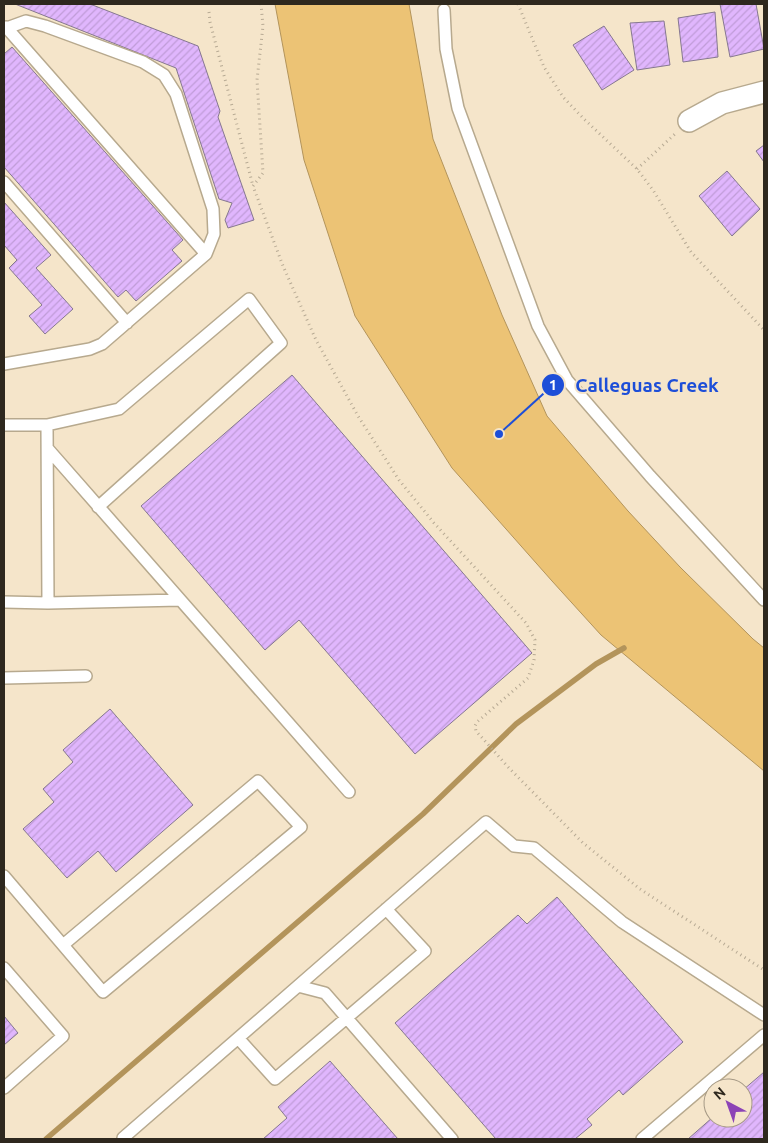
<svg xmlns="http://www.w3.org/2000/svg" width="768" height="1143" font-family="Ubuntu,sans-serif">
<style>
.water{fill:#ecc375;stroke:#b3945b}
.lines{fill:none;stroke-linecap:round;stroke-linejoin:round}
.stream{stroke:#b3945b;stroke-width:5.5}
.building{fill:url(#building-hatch);stroke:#867890}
.lane-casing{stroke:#b7a98e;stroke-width:14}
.street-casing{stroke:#b7a98e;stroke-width:24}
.path{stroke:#b7aa94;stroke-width:3;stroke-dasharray:1 4;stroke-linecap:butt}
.lane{stroke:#fff;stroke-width:11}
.street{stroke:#fff;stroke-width:21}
.leader{fill:none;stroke:#1d4ed8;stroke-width:2}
.callout-dot{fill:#1d4ed8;stroke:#f5e5ca;stroke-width:2}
.mark-label{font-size:15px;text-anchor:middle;font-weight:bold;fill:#fff}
.callout-label{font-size:19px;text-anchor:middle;font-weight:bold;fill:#1d4ed8;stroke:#f5e5ca;stroke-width:4;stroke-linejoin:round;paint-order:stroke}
</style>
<defs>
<pattern id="building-hatch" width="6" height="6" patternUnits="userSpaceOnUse" patternTransform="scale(1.25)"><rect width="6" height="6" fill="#e0b6fd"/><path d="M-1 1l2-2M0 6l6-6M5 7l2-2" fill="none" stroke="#c09cd8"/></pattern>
</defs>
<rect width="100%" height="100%" fill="#f5e5ca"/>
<path class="water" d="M275 4H409L433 139 502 315 547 416 628 511 680 567 753 639 764 648V771L601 635 552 581 452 468 355 316 304 160Z"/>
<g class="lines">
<path class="stream" d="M46 1139 423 814 516 724 596 664 624 648"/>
</g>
<path class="building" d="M15 4H90L198 46 220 111 218 117 254 220 228 228 225 220 232 203 219 199 176 68Z
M720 4H756L764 49 730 57Z
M715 12 718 57 683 62 678 18Z
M664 21 670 65 637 70 630 23Z
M604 26 634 70 602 90 573 45Z
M12 47 183 240 172 250 182 261 136 301 126 290 118 297 4 167V54Z
M764 145V162L756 151Z
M727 171 760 209 732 236 699 196Z
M4 202 51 255 36 268 73 309 45 334 29 316 42 305 9 268 17 260 4 245Z
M292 375 532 653 415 754 299 620 265 650 141 506Z
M110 709 193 805 116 872 98 851 67 878 23 829 54 802 43 789 73 762 63 750Z
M557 897 683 1042 623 1095 619 1090 587 1119 592 1125 575 1139H496L395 1023 518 915 527 924Z
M4 1016 18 1033 4 1045Z
M330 1061 398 1139H263L287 1118 278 1107Z
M764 1072V1139H688L713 1117 717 1122 722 1118H743V1090Z"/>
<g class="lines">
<g class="lane-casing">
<path id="lane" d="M444 10 446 49 458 108 538 326 567 380 650 476 764 600
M6 27 206 254
M4 29 26 21 45 26 143 62 164 75 176 94 213 209 214 234 206 254 102 344 90 349 4 364
M4 182 127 323
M4 425H47L48 603 4 602
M47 425 119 409 249 299 281 343 98 507
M48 449 349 792
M48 603 180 600
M4 678 86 676
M4 876 103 992 301 827 258 781 63 945
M4 968 63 1036 4 1088
M298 986 486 822 514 846 534 848 622 922 764 1015
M238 1038 275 1079 425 951 386 909
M124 1139 123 1138 298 986 325 993 452 1139
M642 1139 764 1035"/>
</g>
<g class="street-casing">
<path id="street" d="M689 121 722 103 764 92"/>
</g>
<path class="path" d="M261 4 263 26 257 80 263 173 253 186 283 266 316 340 358 416 399 480 434 523 526 623 535 640 534 660 528 678 477 722 475 726 476 731 509 768 583 843 640 889 764 970
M518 4 544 67 563 97 584 119 637 169 653 190 691 252 764 330
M209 12 210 22 253 186
M637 169 675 134"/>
<use href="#lane" class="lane"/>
<use href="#street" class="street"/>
</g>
<path class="leader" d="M499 434L553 385"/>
<g class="callout-dot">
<circle cx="499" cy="434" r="5"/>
<circle cx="553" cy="385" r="12"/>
</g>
<g class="mark-label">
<text x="553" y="390">1</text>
</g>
<g class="callout-label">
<text x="647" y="392">Calleguas Creek</text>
</g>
<rect width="768" height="1143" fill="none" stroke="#2e281e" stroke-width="10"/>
<g transform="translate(728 1103) rotate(319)"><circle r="24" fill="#f5e5ca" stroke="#a59985"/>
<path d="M0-4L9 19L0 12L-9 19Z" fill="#8c43b6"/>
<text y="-8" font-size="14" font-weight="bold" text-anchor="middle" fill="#2e281e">N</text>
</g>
</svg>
